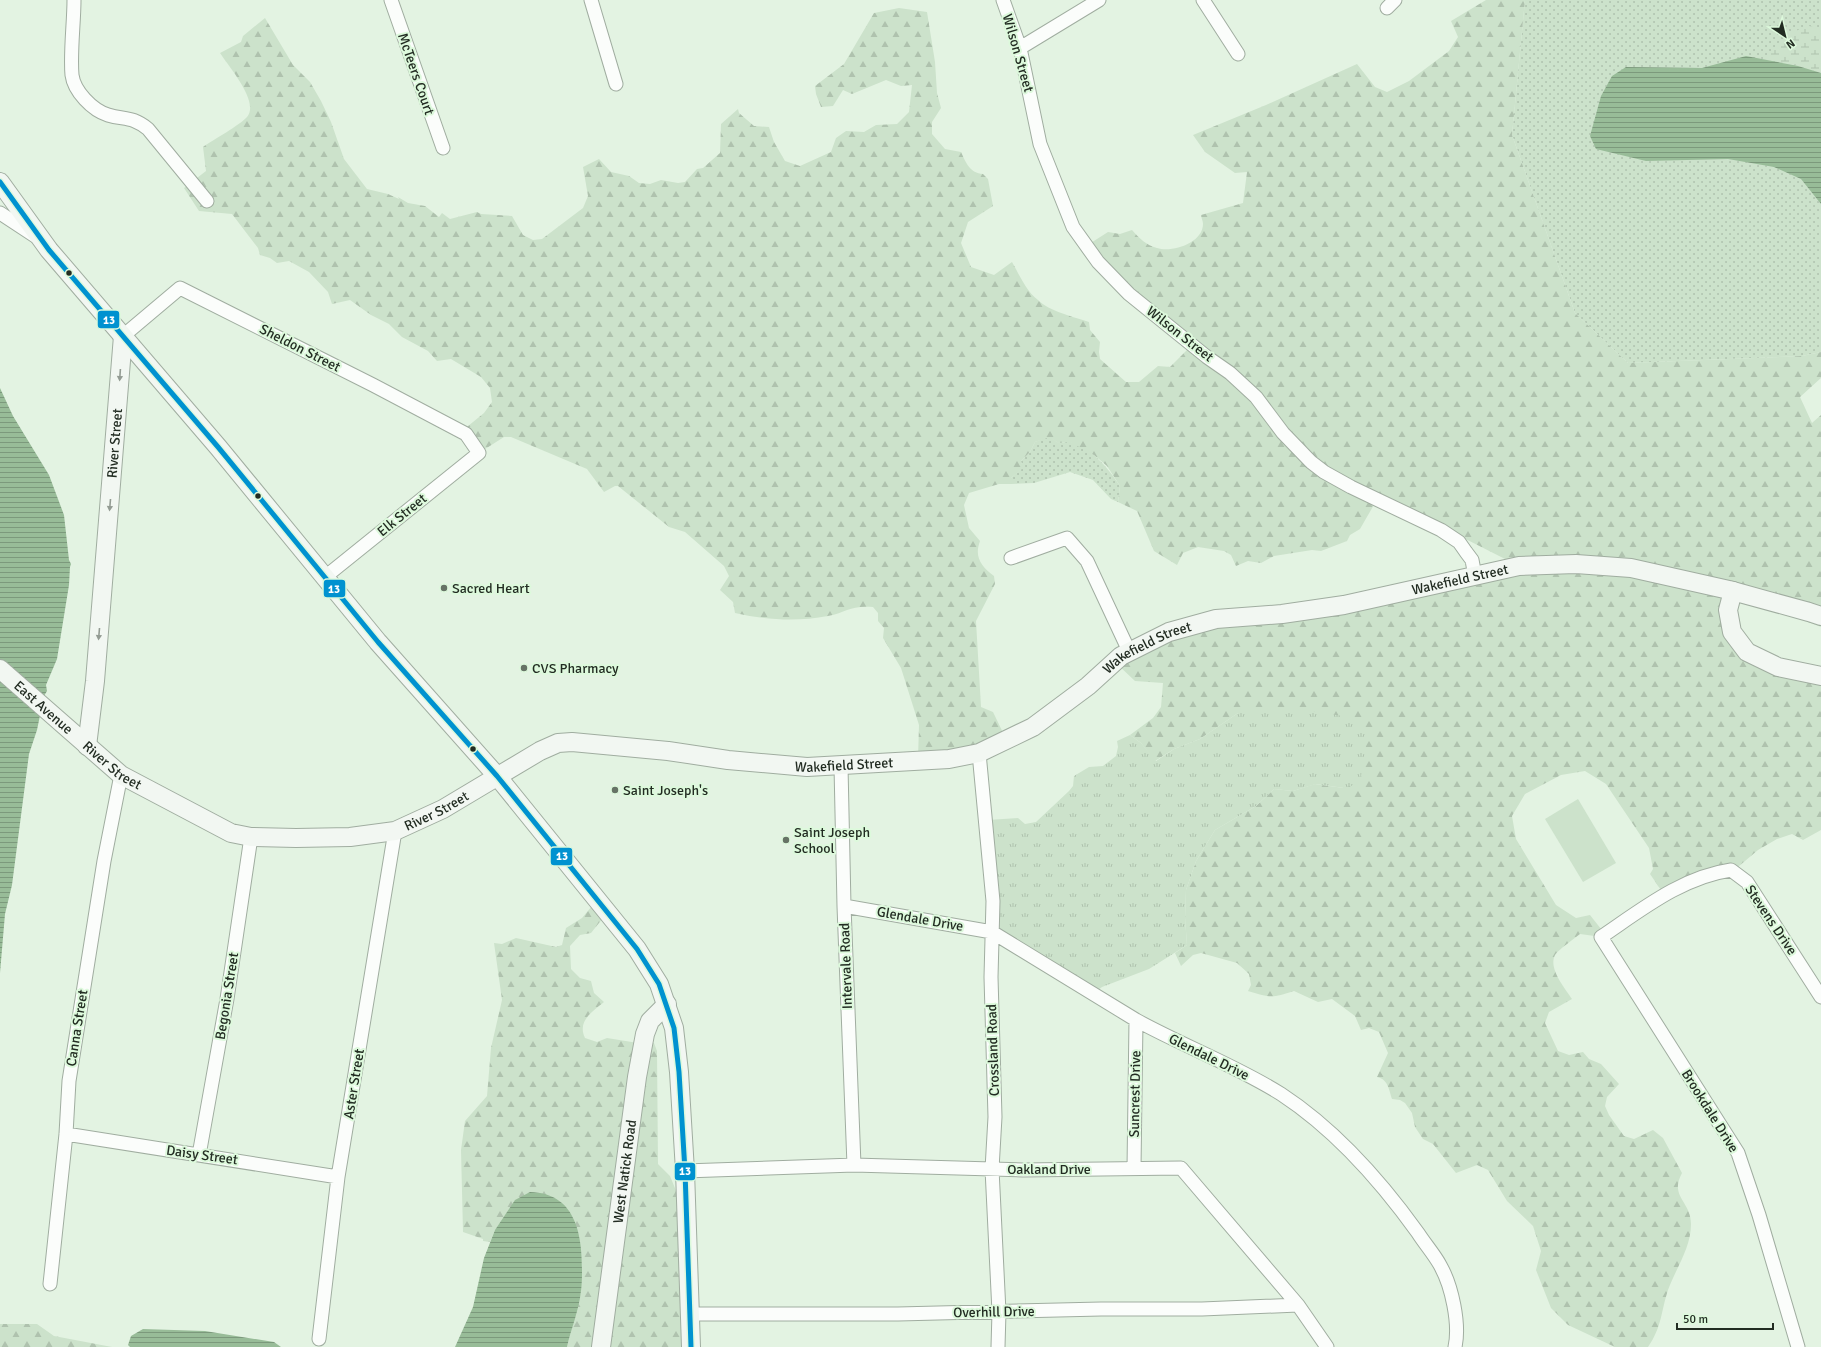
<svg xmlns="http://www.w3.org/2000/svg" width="1821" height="1347" font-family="Signika,sans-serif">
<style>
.grass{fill:url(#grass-dots)}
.forest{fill:url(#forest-firs)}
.wetland{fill:url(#wetland-marsh)}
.park{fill:url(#park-tufts)}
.pitch{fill:#cce2cb}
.water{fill:url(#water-rules)}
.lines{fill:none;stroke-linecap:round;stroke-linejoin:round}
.street-casing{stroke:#a0ada0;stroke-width:15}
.secondary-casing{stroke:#a0ada0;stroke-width:20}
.street{stroke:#fbfdfb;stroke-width:13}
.secondary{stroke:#f2f7f2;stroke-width:18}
.bus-1-casing{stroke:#ddf9dc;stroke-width:8}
.bus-1{stroke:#0092d0;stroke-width:5}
.oneway{fill:#949c94}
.bus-dot{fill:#222c22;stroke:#ddf9dc;stroke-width:1.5}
.poi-dot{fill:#667265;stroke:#ddf9dc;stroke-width:1.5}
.labels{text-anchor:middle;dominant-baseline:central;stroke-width:4;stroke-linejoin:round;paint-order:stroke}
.street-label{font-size:14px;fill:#222c22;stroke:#ddf9dc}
.poi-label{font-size:14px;fill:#222c22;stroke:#ddf9dc;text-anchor:start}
.line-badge{stroke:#ddf9dc;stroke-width:1.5}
.badge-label{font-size:11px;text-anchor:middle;font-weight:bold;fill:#fff}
</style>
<defs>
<pattern id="grass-dots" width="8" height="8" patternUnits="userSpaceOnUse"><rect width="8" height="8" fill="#cce2cb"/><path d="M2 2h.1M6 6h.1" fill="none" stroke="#afc2ae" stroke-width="1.8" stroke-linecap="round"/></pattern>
<pattern id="forest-firs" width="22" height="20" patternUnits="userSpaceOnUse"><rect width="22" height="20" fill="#cce2cb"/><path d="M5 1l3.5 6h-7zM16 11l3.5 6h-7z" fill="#afc2ae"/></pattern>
<pattern id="wetland-marsh" width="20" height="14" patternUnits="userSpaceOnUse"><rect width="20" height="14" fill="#cce2cb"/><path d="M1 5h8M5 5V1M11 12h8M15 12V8" fill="none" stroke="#afc2ae"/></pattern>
<pattern id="park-tufts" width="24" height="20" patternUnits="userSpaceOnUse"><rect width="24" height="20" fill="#cce2cb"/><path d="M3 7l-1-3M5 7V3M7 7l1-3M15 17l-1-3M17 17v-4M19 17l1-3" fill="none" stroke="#afc2ae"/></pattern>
<pattern id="water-rules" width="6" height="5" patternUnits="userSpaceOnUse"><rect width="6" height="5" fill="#98bc98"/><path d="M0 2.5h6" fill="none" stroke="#7c997c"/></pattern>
</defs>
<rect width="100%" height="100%" fill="#e3f3e2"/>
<path class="grass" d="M1525 0H1821V352L1802 356 1628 363 1575 313 1512 135Z
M1050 436 1058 443C1062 443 1067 441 1071 442 1093 449 1108 468 1120 486L1118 502 1111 499 1093 480 1070 472 1034 483 1011 484V478L1022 468 1021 461 1030 452 1035 442Z"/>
<path class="forest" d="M1486 0H1525L1512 135 1575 313 1628 363 1802 356 1821 352V378L1800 397 1812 423 1821 415V627L1727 591 1744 653 1821 677V830L1803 840 1792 834 1777 839 1758 850 1732 872 1665 896 1650 874 1653 869 1649 848 1606 784 1585 771 1561 775 1525 794 1512 816 1516 839 1556 905 1576 918 1590 915 1605 934 1602 937 1580 934C1574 939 1559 949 1555 955 1548 969 1565 988 1572 999L1549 1012 1545 1023 1558 1051 1569 1055 1583 1052 1589 1059 1601 1064 1619 1084 1607 1097 1605 1106 1609 1115 1624 1136 1634 1139 1653 1130 1663 1138 1682 1173C1669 1197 1691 1201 1691 1224 1691 1248 1676 1268 1668 1290 1661 1311 1662 1327 1648 1347H1615L1568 1325 1551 1308 1536 1270 1541 1251 1533 1226 1507 1201 1488 1170 1477 1165 1456 1173 1433 1144 1423 1139 1415 1127 1412 1113 1405 1103 1400 1100 1392 1099C1389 1090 1388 1079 1377 1077L1388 1053 1379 1032 1369 1028 1361 1030 1355 1016 1332 999 1318 1002 1294 991C1272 998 1271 998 1248 991L1251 985 1249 974 1237 963 1201 953 1193 955 1181 966 1175 953 1187 945 1185 918 1186 890 1196 861 1215 830 1256 806 1274 789 1293 791 1315 784 1344 788 1238 713 1200 739 1174 749 1155 761 1141 743 1130 735 1153 718 1161 707 1163 683 1135 681 1117 664 1160 638 1281 615 1509 561 1430 521 1375 503 1360 529 1350 535 1347 541 1321 551 1312 550 1274 556 1261 563 1248 561 1236 566 1231 555 1224 551 1198 547 1183 553 1177 565 1154 551 1137 511 1118 502 1120 486 1107 466 1094 455 1070 442 1058 443 1050 437 1035 442 1030 452 1021 461 1023 468 1011 478V484H999L969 493 964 505 969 528 980 541C974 557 981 566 994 576L995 584 976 621 981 707 993 712 1007 741 918 759 919 725 901 668 883 638 884 628 878 621V613L873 607C851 605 847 612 828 616 797 622 766 620 735 613L733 602 720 590 729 576 724 566 685 532 669 527 618 486H615L604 492 587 469 511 437H504L482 451 462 431 484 413 492 402 490 388 481 377 451 359 437 361 428 351 402 337 389 324 371 315 350 300 332 304 328 292 309 272 289 261 277 263 270 258 260 255 258 248 232 214 199 211 184 188 206 171 203 147C213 140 240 125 247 117 260 102 229 67 220 53L241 42 243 36 265 18 293 65 310 82 321 101 331 122 344 159 367 189 388 194 399 199 398 197 408 203 425 206 439 217 442 213 450 219 477 212 481 214 512 216 523 235 533 240 542 239 583 208 588 196 583 167 599 159 611 172 629 176 639 183 650 184 661 180 678 183 685 182 697 169 703 168 720 153 721 124 738 109 739 113 754 126 769 127 774 142 785 161 800 166 831 152 836 138 846 131 864 132 876 125 897 124 909 112 912 85 901 86 886 80 852 94 843 90 833 106 821 107 816 94 815 86 844 64 874 13 899 8 927 12 935 62 937 93 941 108 932 122V134L945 149 961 152C966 163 970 173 983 174L988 179 993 206 968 222 961 243 971 267 994 275 1012 262C1019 274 1026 291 1038 300 1049 311 1074 317 1089 322L1090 330 1100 342 1099 352 1100 359 1126 382H1139L1158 366 1170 367 1190 347 1086 246 1108 232 1120 234 1132 230C1140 239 1146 245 1157 248 1172 253 1203 243 1203 224 1203 221 1201 217 1201 215L1243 203 1247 172 1235 173 1205 152 1193 135 1266 105 1357 64 1375 87 1387 92 1409 81 1449 51 1458 37 1451 21Z
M597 900 607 913 591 933 580 935 570 946 571 969 580 978 591 981 594 993 604 1002C592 1012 577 1021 585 1038L597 1042 607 1038 638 1043H654L657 1051 658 1164 670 1176 686 1215 690 1347H567L581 1291 495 1230 490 1242 483 1241V1239L463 1232 461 1150 465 1121 487 1096 491 1048 502 1000 494 943 502 944 516 938 556 947 562 945 566 928 582 918Z
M0 1324H37L54 1336 112 1347H0Z"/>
<path class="wetland" d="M1809 26 1821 29V73L1798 66 1766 59C1779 40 1787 33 1809 26Z"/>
<path class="park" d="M1289 707 1354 718 1366 728 1367 738 1360 783 1344 788 1316 784 1293 791 1274 789 1256 806 1215 830 1196 861 1186 890 1185 918 1187 945 1149 969 1102 987 1093 994 992 933 988 820 1018 818 1025 824 1036 822 1069 791 1073 786 1074 776 1089 767 1103 766 1116 756 1118 747 1117 741 1130 735 1141 743 1156 761 1174 749 1200 739 1238 713 1252 709Z"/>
<path class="pitch" d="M1578 799 1616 863 1583 882 1545 819Z"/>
<path class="water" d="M1746 56 1798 66 1821 73V204L1801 179 1774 167 1728 159 1646 161 1596 149 1590 136 1601 96 1612 76 1626 67 1702 68Z
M0 388 13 416 49 475 64 515 69 560 71 564 70 567 69 585 57 659 46 685 47 691 44 696 37 730 29 754 12 885 5 914 0 973Z
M530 1192C575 1193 582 1233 582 1269 582 1276 582 1284 581 1291 579 1310 571 1329 567 1347H455L473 1307 484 1258 495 1230 515 1200Z
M143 1329 205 1331 274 1342 281 1347H130L128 1345 131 1336Z"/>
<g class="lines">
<g class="street-casing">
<path id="street" d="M74 0C74 22 70 53 72 75 74 91 92 110 108 115 125 120 132 116 148 129L207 201
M391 0 443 148
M591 0 616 84
M1003 0 1020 48 1040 144 1073 227 1098 262 1129 294 1207 357 1230 373 1256 397 1283 433 1311 462 1324 472 1351 487 1441 530 1459 542 1466 552 1472 560 1475 576
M1203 0 1238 54
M1387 8 1395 0
M1020 48 1099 0
M0 213 35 236
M123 336 180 288 373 385 466 434 479 453 325 577
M1011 558 1067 538 1087 561 1129 651
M979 753 993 901 991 977 995 1117 992 1169 999 1312 998 1347
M841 766 844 906 854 1165
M844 906 992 932 1136 1020C1183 1046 1235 1065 1281 1094 1336 1130 1380 1180 1418 1233 1425 1244 1434 1254 1440 1265 1452 1286 1460 1324 1455 1347
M66 1134 338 1177
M199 1155 227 999 251 837
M1134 1168 1136 1020
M685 1171 854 1165 1023 1170 1181 1168 1298 1305 1327 1347
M50 1284 66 1134 69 1081 104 861 121 775
M690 1314H898L1101 1309H1202L1298 1305
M319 1339 338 1177 395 831
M1798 1347 1759 1215 1738 1153 1601 937C1641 910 1682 877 1731 870L1747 882 1821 997"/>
</g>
<g class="secondary-casing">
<g id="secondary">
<path d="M0 182 49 250 218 447 378 642 497 776 637 949 659 984 674 1028 679 1072 685 1171 691 1347"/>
<path d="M1733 591 1728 610 1732 632 1747 652 1778 667 1821 676"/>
<path id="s1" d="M0 669 121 775 231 833 251 837 296 838 350 837 395 831 443 809 540 751 558 743 572 742 668 751 728 760 807 767 949 759 979 753 1033 727 1088 686 1121 656 1169 632 1216 619 1282 614 1344 605 1519 566 1576 564 1631 568 1729 590 1809 612 1821 616"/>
<path id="s2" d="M87 746 95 681 123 336"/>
<path id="s3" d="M601 1347 637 1077 645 1034 650 1021 667 1004"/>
</g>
</g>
<use href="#street" class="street"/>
<use href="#secondary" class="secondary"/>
<g class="bus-1-casing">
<path id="bus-1" d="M0 182 49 250 218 447 378 642 497 776 637 949 659 984 674 1028 679 1072 685 1171 691 1347"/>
</g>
<use href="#bus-1" class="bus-1"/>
</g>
<defs><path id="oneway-solid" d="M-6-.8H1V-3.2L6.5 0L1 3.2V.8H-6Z"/></defs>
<g class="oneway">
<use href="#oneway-solid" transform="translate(120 375) rotate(94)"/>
<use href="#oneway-solid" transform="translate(110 505) rotate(95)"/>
<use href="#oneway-solid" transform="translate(99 634) rotate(95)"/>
</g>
<g class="bus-dot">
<circle cx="69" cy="273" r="3.5"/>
<circle cx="258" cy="496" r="3.5"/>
<circle cx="473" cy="749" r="3.5"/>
</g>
<g class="poi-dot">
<circle cx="444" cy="588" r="4"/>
<circle cx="524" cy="668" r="4"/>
<circle cx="615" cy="790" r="4"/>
<circle cx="786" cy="840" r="4"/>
</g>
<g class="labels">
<g class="street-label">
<text transform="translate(1018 53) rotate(74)">Wilson Street</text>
<text transform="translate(416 74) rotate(71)">McTeers Court</text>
<text transform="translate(1180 334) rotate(38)">Wilson Street</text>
<text transform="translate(300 348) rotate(27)">Sheldon Street</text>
<text stroke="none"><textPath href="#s2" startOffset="304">River Street</textPath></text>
<text transform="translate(402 515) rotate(-39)">Elk Street</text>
<text stroke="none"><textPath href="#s1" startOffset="1582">Wakefield Street</textPath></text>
<text stroke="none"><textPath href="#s1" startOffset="1259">Wakefield Street</textPath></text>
<text stroke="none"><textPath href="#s1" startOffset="58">East Avenue</textPath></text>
<text stroke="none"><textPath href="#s1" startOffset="148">River Street</textPath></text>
<text stroke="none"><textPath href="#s1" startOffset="923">Wakefield Street</textPath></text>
<text stroke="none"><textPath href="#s1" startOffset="496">River Street</textPath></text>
<text transform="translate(920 919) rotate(10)">Glendale Drive</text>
<text transform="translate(1771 920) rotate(56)">Stevens Drive</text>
<text transform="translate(846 966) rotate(-92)">Intervale Road</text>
<text transform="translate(227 996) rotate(-81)">Begonia Street</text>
<text transform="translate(77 1028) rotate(-81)">Canna Street</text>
<text transform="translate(993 1050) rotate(-92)">Crossland Road</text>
<text transform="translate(1209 1057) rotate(26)">Glendale Drive</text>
<text transform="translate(354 1084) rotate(-81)">Aster Street</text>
<text transform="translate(1135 1094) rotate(-89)">Suncrest Drive</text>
<text transform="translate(1710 1111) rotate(58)">Brookdale Drive</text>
<text transform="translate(202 1155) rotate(8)">Daisy Street</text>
<text x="1049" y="1169">Oakland Drive</text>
<text stroke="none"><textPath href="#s3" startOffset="177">West Natick Road</textPath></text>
<text transform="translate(994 1312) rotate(-1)">Overhill Drive</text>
</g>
<g class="poi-label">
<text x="452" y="588">Sacred Heart</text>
<text x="532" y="668">CVS Pharmacy</text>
<text x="623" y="790">Saint Joseph's</text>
<text x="794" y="832">Saint Joseph<tspan x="794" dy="16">School</tspan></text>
</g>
</g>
<g class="line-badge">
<rect x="97" y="310" width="23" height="19" rx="4" fill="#0092d0"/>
<rect x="323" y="579" width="23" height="19" rx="4" fill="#0092d0"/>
<rect x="550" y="847" width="23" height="19" rx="4" fill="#0092d0"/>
<rect x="674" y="1162" width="22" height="19" rx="4" fill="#0092d0"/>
</g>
<g class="badge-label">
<text x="109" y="324">13</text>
<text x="334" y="593">13</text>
<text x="562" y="860">13</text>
<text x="685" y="1175">13</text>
</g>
<g transform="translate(1785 36) rotate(145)" stroke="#ddf9dc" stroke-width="3" paint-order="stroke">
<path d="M0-3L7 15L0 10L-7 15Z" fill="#222c22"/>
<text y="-6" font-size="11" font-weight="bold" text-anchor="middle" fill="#222c22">N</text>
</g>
<path d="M1677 1323v6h96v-6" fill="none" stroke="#222c22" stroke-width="2"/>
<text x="1683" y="1323" font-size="12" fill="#222c22" stroke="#ddf9dc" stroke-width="3" paint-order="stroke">50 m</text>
</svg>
